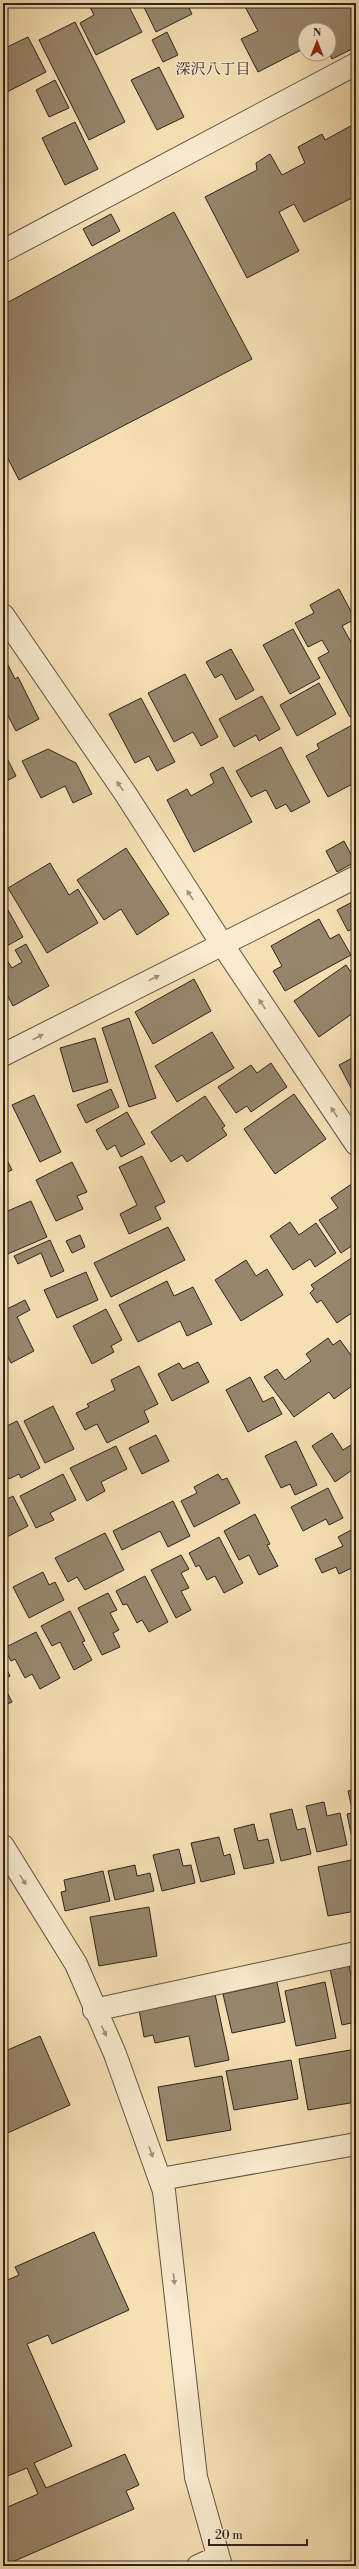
<svg xmlns="http://www.w3.org/2000/svg" width="359" height="2569" font-family="'Libre Bodoni','Noto Serif JP',serif">
<style>
.building{fill:#96866c;stroke:#30241f}
.lines{fill:none;stroke-linecap:round;stroke-linejoin:round}
.minor-casing{stroke:#615344;stroke-width:24}
.minor{stroke:#f8ebce;stroke-width:22}
.oneway{fill:#9e917f}
.labels{text-anchor:middle;dominant-baseline:central;stroke-width:3;stroke-linejoin:round;paint-order:stroke}
.neighbourhood-label{font-size:15px;fill:#30241f;stroke:#f8ebce}
</style>
<rect width="100%" height="100%" fill="#f5e0b4"/>
<filter id="stains"><feTurbulence type="fractalNoise" baseFrequency=".005" numOctaves="4"/><feColorMatrix values="0 0 0 0 .2 0 0 0 0 .09 0 0 0 0 .02 0 0 0 .5 -.17"/></filter>
<radialGradient id="worn" r=".72"><stop offset=".6" stop-color="#630" stop-opacity="0"/><stop offset="1" stop-color="#630" stop-opacity=".3"/></radialGradient>
<path class="building" d="M88 3H113L114 6 127 3 142 32 96 55 80 23 94 15Z
M142 3H189L187 4 192 14 156 32Z
M243 3H356V47L332 59 329 52V30H305V48L258 72 241 39 258 31Z
M75 22 125 122 89 140 39 40Z
M167 32 178 55 163 62 152 40Z
M28 37 46 72 3 94V49Z
M159 67 184 117 157 130 131 80Z
M55 80 69 108 49 117 36 90Z
M75 122 98 169 65 185 42 138Z
M356 123V196L304 222 294 204 279 212 299 251 247 278 205 197 257 170 256 163 270 154 282 175 305 163 298 147 322 134 325 140Z
M174 212 252 359 19 480 3 449V305Z
M111 214 120 231 92 246 83 229Z
M339 589 355 619 342 626 356 651V713L350 717 318 658 329 652 322 640 308 647 295 623 314 613 310 605Z
M293 629 320 678 290 694 263 645Z
M231 649 254 690 236 700 222 674 215 678 206 662Z
M3 655 15 679 18 677 39 719 16 731 3 706Z
M185 674 218 737 201 746 193 732 174 742 148 693Z
M319 683 336 714 297 736 280 705Z
M262 696 280 729 259 741 256 735 234 747 219 719Z
M141 698 175 762 157 771 149 756 135 763 109 714Z
M356 723V782L328 797 306 756 319 749 317 744Z
M281 747 310 802 291 812 286 804 276 809 266 790 251 797 236 771Z
M48 749 76 763 92 794 73 803 65 786 41 798 22 761Z
M3 750 16 776 3 783Z
M223 767 252 822 194 852 167 800 187 789 191 796 214 783 210 774Z
M344 841 355 862 337 872 326 851Z
M126 848 169 914 137 935 121 909 104 920 77 880Z
M50 863 69 895 78 889 98 923 47 953 8 888Z
M356 900V927L348 931 337 910Z
M3 901 23 937 3 948Z
M319 919 330 939 339 934 351 955 285 991 273 971 282 966 271 946Z
M26 944 49 986 13 1006 3 987V954L12 968 22 962 15 950Z
M346 965 356 979V1011L319 1037 294 1001Z
M194 979 211 1011 153 1044 135 1012Z
M129 1018 156 1098 129 1107 102 1028Z
M212 1032 234 1068 177 1102 155 1066Z
M95 1038 108 1082 73 1092 60 1048Z
M356 1056V1097L339 1065Z
M271 1063 287 1087 251 1112 247 1106 236 1113 218 1087 251 1065 257 1073Z
M111 1089 119 1107 86 1123 77 1105Z
M294 1094 326 1139 275 1174 244 1129Z
M34 1095 61 1152 40 1162 12 1105Z
M205 1096 225 1126 222 1128 227 1135 187 1162 182 1155 171 1162 151 1132Z
M127 1112 145 1144 121 1157 115 1145 107 1150 96 1130Z
M3 1152 12 1170 3 1174Z
M142 1156 165 1202 155 1207 161 1219 129 1234 120 1214 137 1205 119 1167Z
M72 1162 87 1192 77 1196 83 1209 56 1221 36 1180Z
M353 1183 356 1187V1243L341 1253 319 1220 338 1208 331 1198Z
M31 1201 47 1237 3 1256V1213Z
M290 1222 299 1235 316 1223 336 1253 315 1267 310 1259 293 1270 270 1236Z
M168 1227 185 1260 111 1297 94 1263Z
M80 1235 85 1247 72 1253 66 1241Z
M50 1240 64 1271 51 1277 41 1253 18 1264 14 1256Z
M356 1255V1310L337 1323 321 1300 317 1303 310 1293 314 1289 311 1285Z
M246 1260 256 1276 267 1269 283 1295 241 1321 215 1280Z
M86 1272 98 1300 57 1318 44 1290Z
M167 1281 174 1296 193 1287 212 1324 187 1336 180 1321 138 1342 119 1305Z
M25 1300 30 1310 17 1317 34 1351 11 1363 3 1347V1311Z
M106 1309 122 1340 111 1346 114 1352 92 1364 73 1326Z
M328 1338 333 1345 340 1340 356 1362V1383L334 1399 329 1392 294 1417 264 1377 277 1369 285 1380 311 1361 306 1354Z
M198 1362 209 1382 172 1401 158 1374 179 1363 183 1369Z
M139 1366 158 1404 144 1411 149 1422 107 1443 97 1424 85 1430 76 1413 89 1407 87 1404 115 1390 111 1380Z
M250 1377 263 1402 273 1397 282 1414 248 1432 226 1390Z
M53 1406 74 1449 45 1463 24 1421Z
M17 1421 40 1468 21 1478 19 1474 9 1479 3 1468V1428Z
M332 1433 343 1450 354 1443 356 1446V1463L353 1465 355 1468 335 1482 312 1446Z
M156 1435 169 1461 142 1474 129 1448Z
M296 1441 317 1485 295 1495 290 1484 281 1488 265 1456Z
M116 1446 127 1469 101 1482 105 1491 87 1501 70 1468Z
M63 1474 76 1500 50 1513 54 1520 36 1528 20 1496Z
M218 1474 222 1480 227 1478 240 1503 194 1527 181 1501 197 1493 194 1487Z
M328 1488 343 1518 329 1525 326 1519 303 1531 291 1507Z
M356 1495V1507L351 1498Z
M13 1496 28 1526 3 1539V1501Z
M173 1501 190 1536 168 1547 160 1531 122 1550 113 1531Z
M255 1514 270 1544 267 1545 278 1566 259 1575 249 1555 239 1560 224 1531Z
M355 1528 356 1566 339 1574 336 1567 322 1573 315 1559 343 1546 338 1537Z
M105 1533 124 1570 85 1590 77 1577 68 1582 55 1558Z
M219 1537 243 1583 224 1593 215 1576 207 1580 199 1565 196 1567 189 1553Z
M181 1555 189 1569 181 1573 189 1588 181 1591 191 1610 176 1618 151 1570Z
M43 1572 49 1585 55 1582 64 1600 29 1618 13 1587Z
M145 1576 168 1622 149 1632 142 1620 137 1623 127 1604 123 1605 116 1591Z
M108 1593 117 1610 110 1613 119 1630 113 1633 120 1647 102 1655 78 1608Z
M70 1611 85 1641 82 1642 92 1660 74 1670 60 1642 52 1646 41 1626Z
M36 1632 60 1678 40 1689 32 1674 25 1678 15 1659 11 1661 4 1648Z
M3 1662 10 1676 3 1680Z
M3 1684 12 1702 3 1706Z
M356 1789V1843H353L347 1814 353 1813 348 1791Z
M324 1802 327 1816 340 1813 347 1845 317 1852 306 1806Z
M292 1809 297 1830 305 1828 311 1854 281 1861 270 1814Z
M254 1824 258 1841 268 1839 274 1863 244 1869 234 1829Z
M219 1837 224 1856 230 1854 235 1874 201 1882 191 1843Z
M179 1849 183 1866 191 1865 195 1883 162 1891 153 1855Z
M356 1859V1911L328 1916 318 1867Z
M135 1865 137 1876 150 1873 154 1891 115 1900 108 1871Z
M103 1871 110 1901 65 1911 61 1892 66 1891 64 1880Z
M149 1907 157 1956 99 1966 90 1917Z
M349 1965 353 1985 356 1984V2022L342 2025 330 1969Z
M277 1982 285 2022 232 2033 223 1994Z
M325 1982 336 2038 296 2046 285 1991Z
M215 1994 229 2060 195 2067 189 2036 155 2043 153 2035 144 2037 139 2010Z
M40 2036 70 2105 3 2135V2052Z
M356 2049V2102L308 2110 299 2059Z
M291 2060 298 2099 234 2110 226 2071Z
M222 2076 231 2130 167 2141 158 2087Z
M94 2232 129 2310 52 2344 48 2335 27 2344 72 2446 34 2463 46 2488 125 2454 139 2485 126 2491 134 2509 3 2566V2509L38 2494 27 2468 3 2478V2282L19 2275 15 2267Z"/>
<g class="lines">
<g class="minor-casing">
<path id="minor" d="M3 251 356 64
M3 615 125 793 222 944 356 1144
M3 1055 356 877
M3 1846 76 1964 115 2054 164 2191 196 2477 221 2566
M94 2010 356 1953
M161 2179 356 2144
M198 2566 218 2557"/>
</g>
<use href="#minor" class="minor"/>
</g>
<defs><path id="oneway-solid" d="M-6-.8H1V-3.2L6.5 0L1 3.2V.8H-6Z"/></defs>
<g class="oneway">
<use href="#oneway-solid" transform="translate(120 786) rotate(-125)"/>
<use href="#oneway-solid" transform="translate(190 895) rotate(-123)"/>
<use href="#oneway-solid" transform="translate(154 978) rotate(-27)"/>
<use href="#oneway-solid" transform="translate(262 1004) rotate(-124)"/>
<use href="#oneway-solid" transform="translate(38 1037) rotate(-27)"/>
<use href="#oneway-solid" transform="translate(334 1112) rotate(-124)"/>
<use href="#oneway-solid" transform="translate(23 1880) rotate(58)"/>
<use href="#oneway-solid" transform="translate(104 2031) rotate(65)"/>
<use href="#oneway-solid" transform="translate(151 2152) rotate(70)"/>
<use href="#oneway-solid" transform="translate(174 2279) rotate(84)"/>
</g>
<g class="labels">
<g class="neighbourhood-label">
<text x="213" y="69">深沢八丁目</text>
</g>
</g>
<rect width="359" height="2569" fill="none" stroke="#f5e0b4" stroke-width="16"/>
<rect x="4" y="4" width="351" height="2561" fill="none" stroke="#30241f" stroke-width="2"/>
<rect x="8" y="8" width="343" height="2553" fill="none" stroke="#30241f"/>
<g transform="translate(317 42)"><circle r="19" fill="#f8ebce" stroke="#a89b88"/>
<path d="M0-3L7 15L0 10L-7 15Z" fill="#8f2418"/>
<text y="-6" font-size="11" font-weight="bold" text-anchor="middle" fill="#30241f">N</text>
</g>
<path d="M209 2539v6h98v-6" fill="none" stroke="#30241f" stroke-width="2"/>
<text x="215" y="2539" font-size="12" fill="#30241f" stroke="#f8ebce" stroke-width="3" paint-order="stroke">20 m</text>
<rect width="100%" height="100%" filter="url(#stains)"/>
<rect width="100%" height="100%" fill="url(#worn)"/>
</svg>
